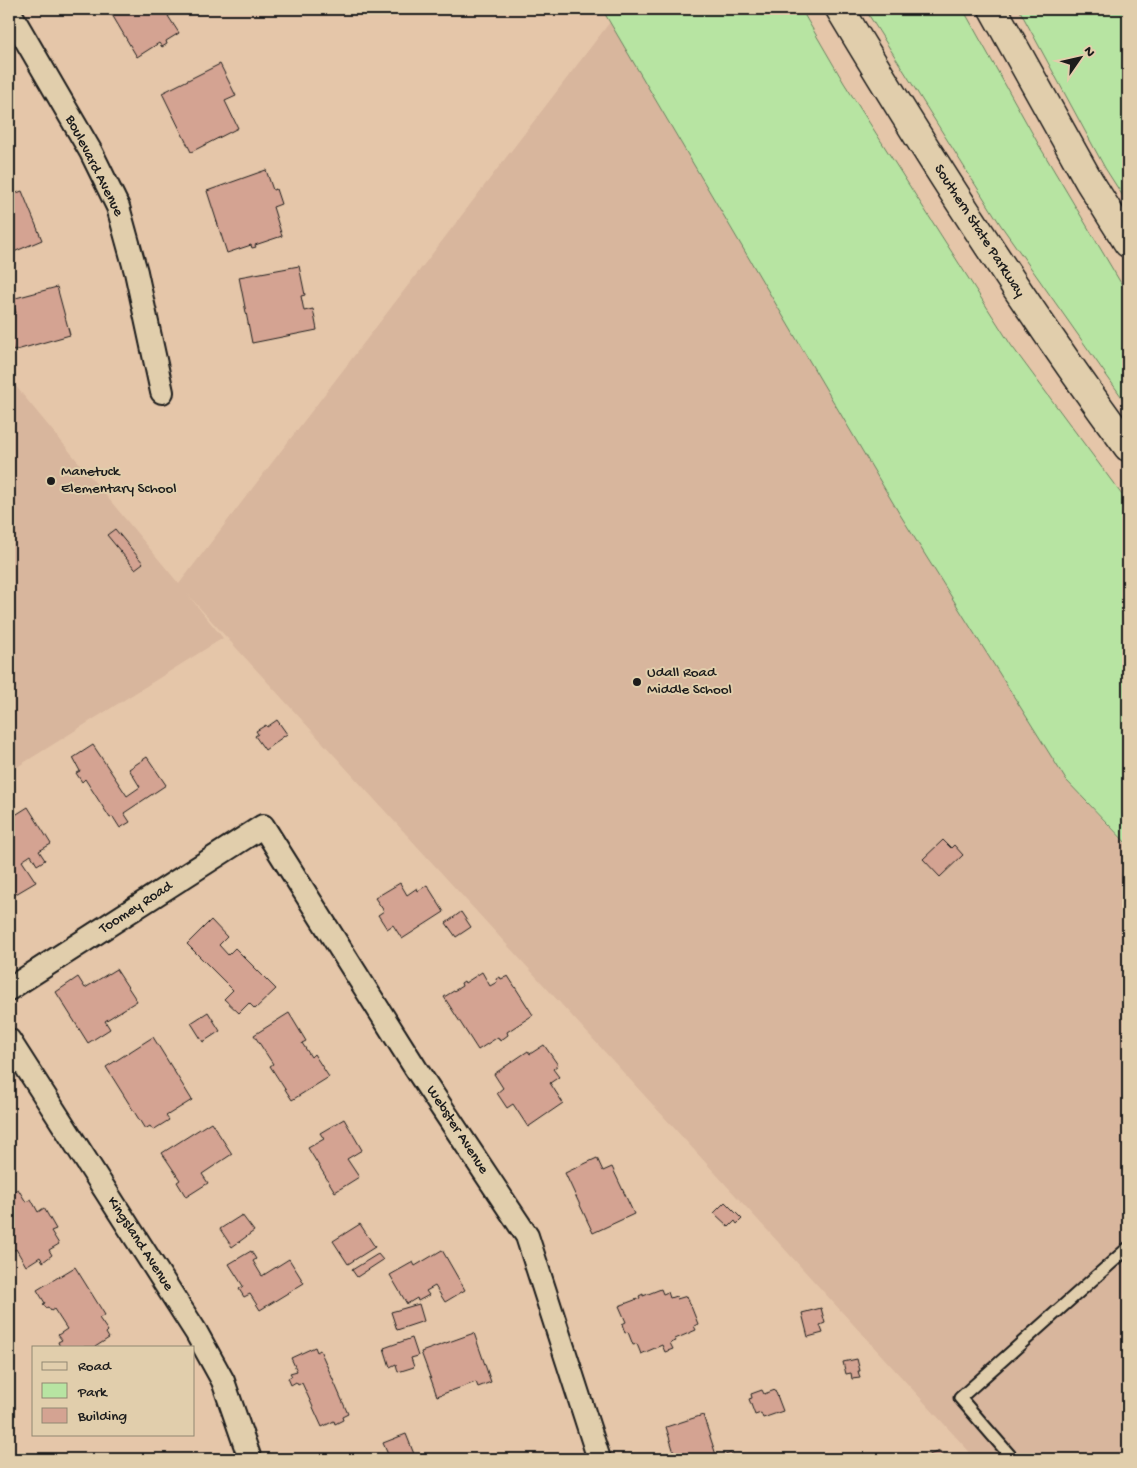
<svg xmlns="http://www.w3.org/2000/svg" width="1137" height="1468" font-family="'Gochi Hand',sans-serif">
<style>
.built{fill:#d8b69d}
.green{fill:#b7e4a2;stroke:#6a805f}
.building{fill:#d4a392;stroke:#1c1c1c}
.lines{fill:none;stroke-linecap:round;stroke-linejoin:round}
.lane-casing{stroke:#1c1c1c;stroke-width:15}
.street-casing{stroke:#1c1c1c;stroke-width:26}
.highway-casing{stroke:#1c1c1c;stroke-width:31}
.lane{stroke:#e1ceac;stroke-width:11}
.street{stroke:#e1ceac;stroke-width:22}
.highway{stroke:#e1ceac;stroke-width:28}
.poi-dot{fill:#1c1c1c;stroke:#e1ceac;stroke-width:2}
.labels{text-anchor:middle;dominant-baseline:central;stroke-width:4;stroke-linejoin:round;paint-order:stroke}
.street-label{font-size:15px;fill:#1c1c1c;stroke:#e1ceac}
.poi-label{font-size:15px;fill:#1c1c1c;stroke:#e1ceac;text-anchor:start}
</style>
<rect width="100%" height="100%" fill="#e5c6a9"/>
<filter id="ink" filterUnits="userSpaceOnUse"><feTurbulence type="fractalNoise" baseFrequency=".02" numOctaves="2"/><feDisplacementMap in="SourceGraphic" scale="10" xChannelSelector="R" yChannelSelector="G"/><feConvolveMatrix kernelMatrix="1 2 1 2 8 2 1 2 1" color-interpolation-filters="sRGB"/></filter>
<g filter="url(#ink)">
<path class="built" d="M610 22 1066 780 1128 847V1459H976L188 595 223 638 9 772V378L179 584Z"/>
<path class="green" d="M602 9H801L844 83 1011 345 1128 503V845L1066 780 899 513Z
M865 9H963L1040 147 1128 295V406L1000 224Z
M1019 9H1128V204L1105 168Z"/>
<path class="building" d="M118 9H175L177 11 168 16 179 33 166 41 167 44 162 47 159 43 137 57 111 13Z
M220 64 236 96 225 101 238 128 191 152 162 93Z
M266 170 273 190 276 189 281 204 273 207 282 236 255 245 256 247 252 248 251 245 227 253 207 191Z
M22 191 42 240 9 254V196Z
M299 266 305 295 301 296 304 311 313 309 317 330 252 343 239 277Z
M57 287 70 335 13 351 9 335V315L16 313 12 299Z
M115 529 143 563 135 569 107 535Z
M277 720 287 734 265 750 255 736 258 734 256 731 266 725 267 727Z
M93 745 127 796 140 787 129 769 147 757 166 785 124 813 130 822 120 828 113 817 110 818 85 779 82 782 76 773 80 771 73 758Z
M28 807 51 844 39 851 45 860 37 865 31 855 22 861 36 882 9 898V819Z
M943 840 951 848 954 845 963 855 940 877 923 859Z
M400 883 407 895 417 888 418 891 427 885 444 912 402 939 393 925 387 929 378 915 384 911 375 898Z
M461 912 471 927 456 937 446 923Z
M211 920 227 937 219 945 228 955 235 948 276 989 255 1009 249 1003 239 1013 224 999 233 990 187 944Z
M116 969 137 1001 105 1021 110 1029 88 1043 56 992 78 977 85 988Z
M482 972 490 986 497 982 496 979 500 977 501 979 508 976 533 1015 507 1032 508 1035 500 1041 498 1037 478 1050 444 997 462 986 461 983 464 981 465 983Z
M208 1012 220 1031 203 1042 191 1023Z
M289 1013 306 1041 302 1043 311 1057 314 1054 329 1077 292 1100 270 1066 273 1064 254 1035Z
M153 1037 192 1100 166 1116 169 1120 153 1130 150 1126 145 1129 106 1067Z
M544 1045 558 1065 553 1069 559 1077 550 1083 563 1103 528 1127 513 1104 507 1108 497 1093 503 1088 494 1074 528 1051 530 1054Z
M344 1119 362 1150 347 1159 359 1177 335 1192 308 1148 324 1139 320 1133Z
M211 1122 232 1154 202 1174 208 1183 186 1197 177 1182 180 1180 162 1153Z
M597 1158 603 1171 612 1167 634 1214 593 1233 565 1173Z
M18 1189 26 1202 31 1199 38 1212 44 1208 56 1229 51 1231 59 1244 49 1250 52 1255 43 1262 40 1257 26 1266 16 1249 9 1253V1194Z
M725 1202 742 1219 737 1224 735 1221 729 1227 714 1213Z
M242 1215 254 1231 232 1247 220 1229Z
M360 1224 375 1247 348 1264 333 1241Z
M442 1250 465 1290 445 1302 435 1286 426 1291 429 1295 418 1301 417 1298 407 1304 390 1275 413 1262 415 1266Z
M251 1251 256 1259 253 1261 262 1276 289 1259 304 1283 260 1310 250 1294 244 1297 239 1289 243 1286 229 1264Z
M378 1254 383 1260 357 1277 352 1270Z
M75 1267 105 1315 99 1318 108 1331 106 1333 109 1338 95 1347H60L58 1342 62 1340 58 1335 67 1329 54 1309 51 1311 48 1307 46 1308 43 1304 45 1303 37 1290Z
M661 1289 663 1294 668 1292 670 1298 676 1296 677 1299 687 1296 698 1324 694 1326 696 1330 675 1339 676 1341 670 1343 673 1349 665 1352 662 1345 641 1354 637 1344 633 1345 628 1332 625 1333 622 1324 626 1322 619 1306 640 1298 639 1296 643 1294V1296Z
M419 1304 424 1321 397 1330 391 1312Z
M821 1308 825 1323 820 1325 823 1333 808 1337 802 1313Z
M474 1333 491 1382 478 1387 476 1382 437 1396 421 1352Z
M412 1338 418 1356 411 1358 414 1367 398 1372 396 1364 390 1367 384 1348Z
M315 1347 317 1352 320 1350 348 1414 342 1417 343 1420 335 1424 334 1421 322 1427 302 1383 298 1385 296 1382 291 1385 288 1378 292 1376 290 1373 297 1371 291 1358Z
M857 1359 860 1371H858L860 1378 852 1379 851 1373 846 1374 843 1362Z
M762 1390 764 1394 775 1390 783 1411 763 1418 761 1413 755 1415 749 1399 752 1398 751 1394Z
M703 1415 717 1458 731 1453 733 1459H676L666 1427Z
M406 1434 416 1459H390L383 1443Z
M940 1451 943 1459H918Z"/>
<g class="lines">
<g class="lane-casing">
<path id="lane" d="M1013 1459 960 1398 1128 1248"/>
</g>
<g class="street-casing">
<path id="street" d="M9 11 91 152 118 207 136 272 162 392
M9 989 263 826 416 1069 527 1236 599 1459
M9 1040 196 1332 223 1381 250 1459"/>
</g>
<g class="highway-casing">
<path id="highway" d="M840 9C930 159 1024 306 1128 447
M993 9 1089 181 1128 243"/>
</g>
<use href="#lane" class="lane"/>
<use href="#street" class="street"/>
<use href="#highway" class="highway"/>
</g>
</g>
<g class="poi-dot">
<circle cx="51" cy="481" r="5"/>
<circle cx="637" cy="682" r="5"/>
</g>
<g class="labels">
<g class="street-label">
<text transform="translate(94 166) rotate(63)">Boulevard Avenue</text>
<text transform="translate(979 231) rotate(57)">Southern State Parkway</text>
<text transform="translate(136 908) rotate(-33)">Toomey Road</text>
<text transform="translate(457 1130) rotate(57)">Webster Avenue</text>
<text transform="translate(140 1244) rotate(57)">Kingsland Avenue</text>
</g>
<g class="poi-label">
<text x="61" y="472">Manetuck<tspan x="61" dy="17">Elementary School</tspan></text>
<text x="647" y="673">Udall Road<tspan x="647" dy="17">Middle School</tspan></text>
</g>
</g>
<rect width="1137" height="1468" fill="none" stroke="#e1ceac" stroke-width="30"/>
<rect x="15" y="15" width="1107" height="1438" fill="none" stroke="#1c1c1c" stroke-width="2" filter="url(#ink)"/>
<rect x="32" y="1346" width="162" height="90" fill="#e1ceac" stroke="#928772"/>
<rect x="42" y="1362" width="25" height="8" fill="#e1ceac" stroke="#928772"/>
<text x="78" y="1370" font-size="15" fill="#1c1c1c">Road</text>
<rect x="42" y="1383" width="25" height="15" fill="#b7e4a2" stroke="#928772"/>
<text x="78" y="1396" font-size="15" fill="#1c1c1c">Park</text>
<rect x="42" y="1408" width="25" height="15" fill="#d4a392" stroke="#928772"/>
<text x="78" y="1420" font-size="15" fill="#1c1c1c">Building</text>
<g transform="translate(1080 58) rotate(56)" stroke="#e1ceac" stroke-width="4" paint-order="stroke">
<path d="M0-4L9 19L0 12L-9 19Z" fill="#1c1c1c"/>
<text y="-8" font-size="14" font-weight="bold" text-anchor="middle" fill="#1c1c1c">N</text>
</g>
</svg>
